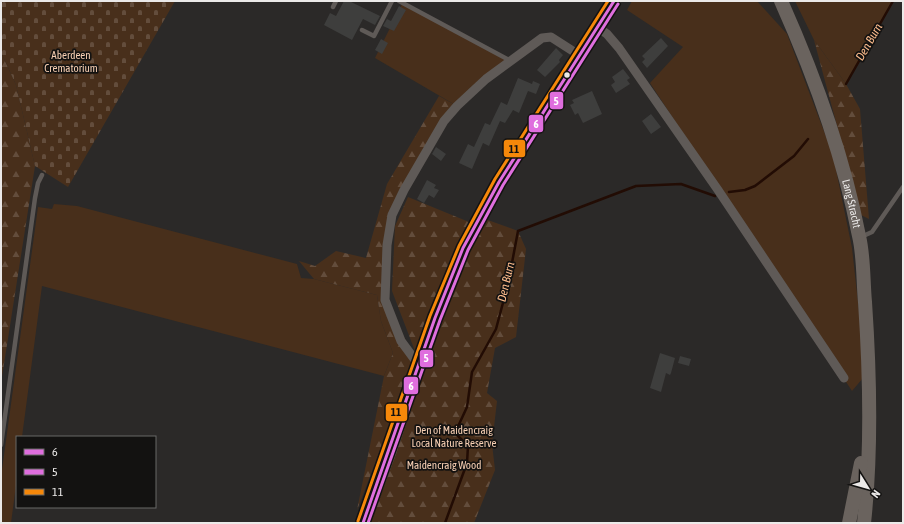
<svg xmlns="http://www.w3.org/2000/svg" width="904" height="524" font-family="'Asap Condensed',sans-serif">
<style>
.green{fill:#482f1b}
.forest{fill:url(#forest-firs)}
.cemetery{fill:url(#cemetery-stones)}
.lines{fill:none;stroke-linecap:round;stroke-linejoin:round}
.stream{stroke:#220c04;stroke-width:2.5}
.building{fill:#3e3e3d}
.service{stroke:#5f5a57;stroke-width:4.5}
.minor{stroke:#5f5a57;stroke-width:9}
.primary{stroke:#6a635e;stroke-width:14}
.bus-1-casing{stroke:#131211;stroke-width:6}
.bus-2-casing{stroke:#131211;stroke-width:6}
.bus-3-casing{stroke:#131211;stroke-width:6}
.bus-1{stroke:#df6ede;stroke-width:3}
.bus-2{stroke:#df6ede;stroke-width:3}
.bus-3{stroke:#f6880a;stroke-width:3}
.bus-dot{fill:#ebe9e8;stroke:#131211;stroke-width:1.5}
.labels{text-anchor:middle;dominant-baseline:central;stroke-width:3.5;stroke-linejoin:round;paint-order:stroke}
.park-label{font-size:11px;fill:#f8d0b4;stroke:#131211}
.street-label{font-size:11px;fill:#ebe9e8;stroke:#131211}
.water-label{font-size:12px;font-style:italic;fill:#fbbb8c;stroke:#131211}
.line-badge{stroke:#131211;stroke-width:1.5}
.badge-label{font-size:11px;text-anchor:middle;font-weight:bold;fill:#fff}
.pale-badge-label{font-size:11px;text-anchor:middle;font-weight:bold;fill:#111}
</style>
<defs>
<pattern id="forest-firs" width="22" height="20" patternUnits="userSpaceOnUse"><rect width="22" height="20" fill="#482f1b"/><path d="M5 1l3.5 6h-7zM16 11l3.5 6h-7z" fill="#634d3c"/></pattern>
<pattern id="cemetery-stones" width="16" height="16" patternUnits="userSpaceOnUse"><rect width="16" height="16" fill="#482f1b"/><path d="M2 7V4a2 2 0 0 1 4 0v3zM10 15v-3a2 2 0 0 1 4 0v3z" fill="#634d3c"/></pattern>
</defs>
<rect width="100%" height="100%" fill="#2b2928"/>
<path class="green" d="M632 1H757L787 34 833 155 852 248 861 329 863 378 852 391 650 83 683 47 627 10Z
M795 1H893L846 84 814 40Z
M402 4 511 61 457 106 375 58Z
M54 204 77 206 297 264 301 278 314 279 377 295 381 321 393 353 384 376 42 286 22 437H17V478L11 523H1V477L38 207 52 209Z"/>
<path class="forest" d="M814 40 846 84 860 109 869 219 861 215Z
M1 52 16 85 35 166 1 383Z
M439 96 457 106 392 215 385 297 415 360 357 510 384 376 393 353 381 321 377 295 314 279 299 261 315 266 336 251 366 258 387 184Z
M408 197 469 222 415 351 392 291 395 226Z
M485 219 518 231 526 249 516 337 495 348 487 393 497 401 492 444 495 470 474 523H370C405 421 437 316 485 219Z"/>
<path class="cemetery" d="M1 1H175L68 187 35 166 16 85 1 52Z"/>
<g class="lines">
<path class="stream" d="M846 84 893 1
M729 192 745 190 755 186 794 156 808 139
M445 523 467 463 468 446 455 433 467 407 472 372 496 329 508 284 518 231 636 186 681 184 715 196"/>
</g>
<path class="building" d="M344 1H349L380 16 375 25 363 19 352 40 324 25 330 13 336 16Z
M399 6 406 10 394 31 383 26 387 19 391 21Z
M661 38 668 46 647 68 642 62 645 59 642 56Z
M381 39 388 43 382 54 375 50Z
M556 48 563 55 559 60 560 62 545 77 537 70Z
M623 69 630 78 627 80 630 84 616 93 611 85 615 82 612 77Z
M518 78 532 84 533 81 540 84 536 94 528 91 519 113 513 110 505 123 500 121 489 146 483 143 472 169 459 163 468 144 474 147 485 123 490 125 501 102 507 105Z
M592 91 602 114 583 123 578 113 575 115 570 105 574 103 572 100Z
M651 114 661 127 651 134 642 121Z
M436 147 446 154 441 161 432 154Z
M427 180 436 185 434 188 439 190 434 198 429 195 424 203 417 199Z
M660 353 675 358 671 373 670 375 666 373 661 392 650 388Z
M680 356 691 359 689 366 678 363Z"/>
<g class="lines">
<path class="service" d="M399 1 511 61
M333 7 336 1
M362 30 374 36 392 1
M861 237 872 232 903 187
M1 445 35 198 38 183 42 175"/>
<path class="minor" d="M597 27 607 34 619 48 718 190 844 378
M418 364 401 341 385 300 387 245 392 215 404 190 444 121 457 106 486 79 542 38 551 37 579 55"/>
<g class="primary">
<path id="s1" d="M781 1C815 77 843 154 859 236 864 257 863 281 865 302 870 375 872 450 864 523"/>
<path d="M363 523 390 450 435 318 463 248 499 182 614 1"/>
<path d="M849 523 861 463"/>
</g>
<g class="bus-1-casing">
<path id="bus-1" d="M363 523 435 318 463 248 499 182 614 1"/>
</g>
<g class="bus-2-casing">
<path id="bus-2" d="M368 523 440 320 468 250 503 185 618 4"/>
</g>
<g class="bus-3-casing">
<path id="bus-3" d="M358 521 430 316 459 246 495 179 608 1"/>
</g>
<use href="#bus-1" class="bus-1"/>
<use href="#bus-2" class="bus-2"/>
<use href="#bus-3" class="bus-3"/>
</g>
<circle class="bus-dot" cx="567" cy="75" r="3.5"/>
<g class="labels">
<g class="park-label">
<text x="71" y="55">Aberdeen<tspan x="71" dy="13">Crematorium</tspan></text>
<text x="454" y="430">Den of Maidencraig<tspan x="454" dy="13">Local Nature Reserve</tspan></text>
<text x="444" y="465">Maidencraig Wood</text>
</g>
<g class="street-label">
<text stroke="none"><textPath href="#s1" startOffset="215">Lang Stracht</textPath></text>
</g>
<g class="water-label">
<text transform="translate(869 42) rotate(-60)">Den Burn</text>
<text transform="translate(506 282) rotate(-77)">Den Burn</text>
</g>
</g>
<g class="line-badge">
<rect x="549" y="91" width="15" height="19" rx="4" fill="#df6ede"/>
<rect x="528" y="114" width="16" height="19" rx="4" fill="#df6ede"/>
<rect x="503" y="139" width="23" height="19" rx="4" fill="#f6880a"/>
<rect x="419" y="349" width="15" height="19" rx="4" fill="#df6ede"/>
<rect x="403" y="376" width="16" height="19" rx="4" fill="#df6ede"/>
<rect x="385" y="403" width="23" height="19" rx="4" fill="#f6880a"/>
</g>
<g class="badge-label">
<text x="556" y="105">5</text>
<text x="536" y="128">6</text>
<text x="426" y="362">5</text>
<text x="411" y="390">6</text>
</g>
<g class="pale-badge-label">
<text x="514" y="153">11</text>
<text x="396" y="416">11</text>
</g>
<rect width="904" height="524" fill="none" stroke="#ebe9e8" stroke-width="4"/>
<rect x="16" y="436" width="140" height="72" fill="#131211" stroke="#696867"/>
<rect x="24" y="449" width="20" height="6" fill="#df6ede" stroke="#696867"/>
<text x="52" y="456" font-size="12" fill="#ebe9e8">6</text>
<rect x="24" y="469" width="20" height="6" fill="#df6ede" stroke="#696867"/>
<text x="52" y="476" font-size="12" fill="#ebe9e8">5</text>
<rect x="24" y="489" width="20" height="6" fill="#f6880a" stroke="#696867"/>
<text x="52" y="496" font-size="12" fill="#ebe9e8">11</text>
<g transform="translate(868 488) rotate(127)" stroke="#131211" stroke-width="3" paint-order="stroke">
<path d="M0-3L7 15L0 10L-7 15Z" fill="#ebe9e8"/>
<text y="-6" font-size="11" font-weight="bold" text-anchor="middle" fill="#ebe9e8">N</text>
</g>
</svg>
